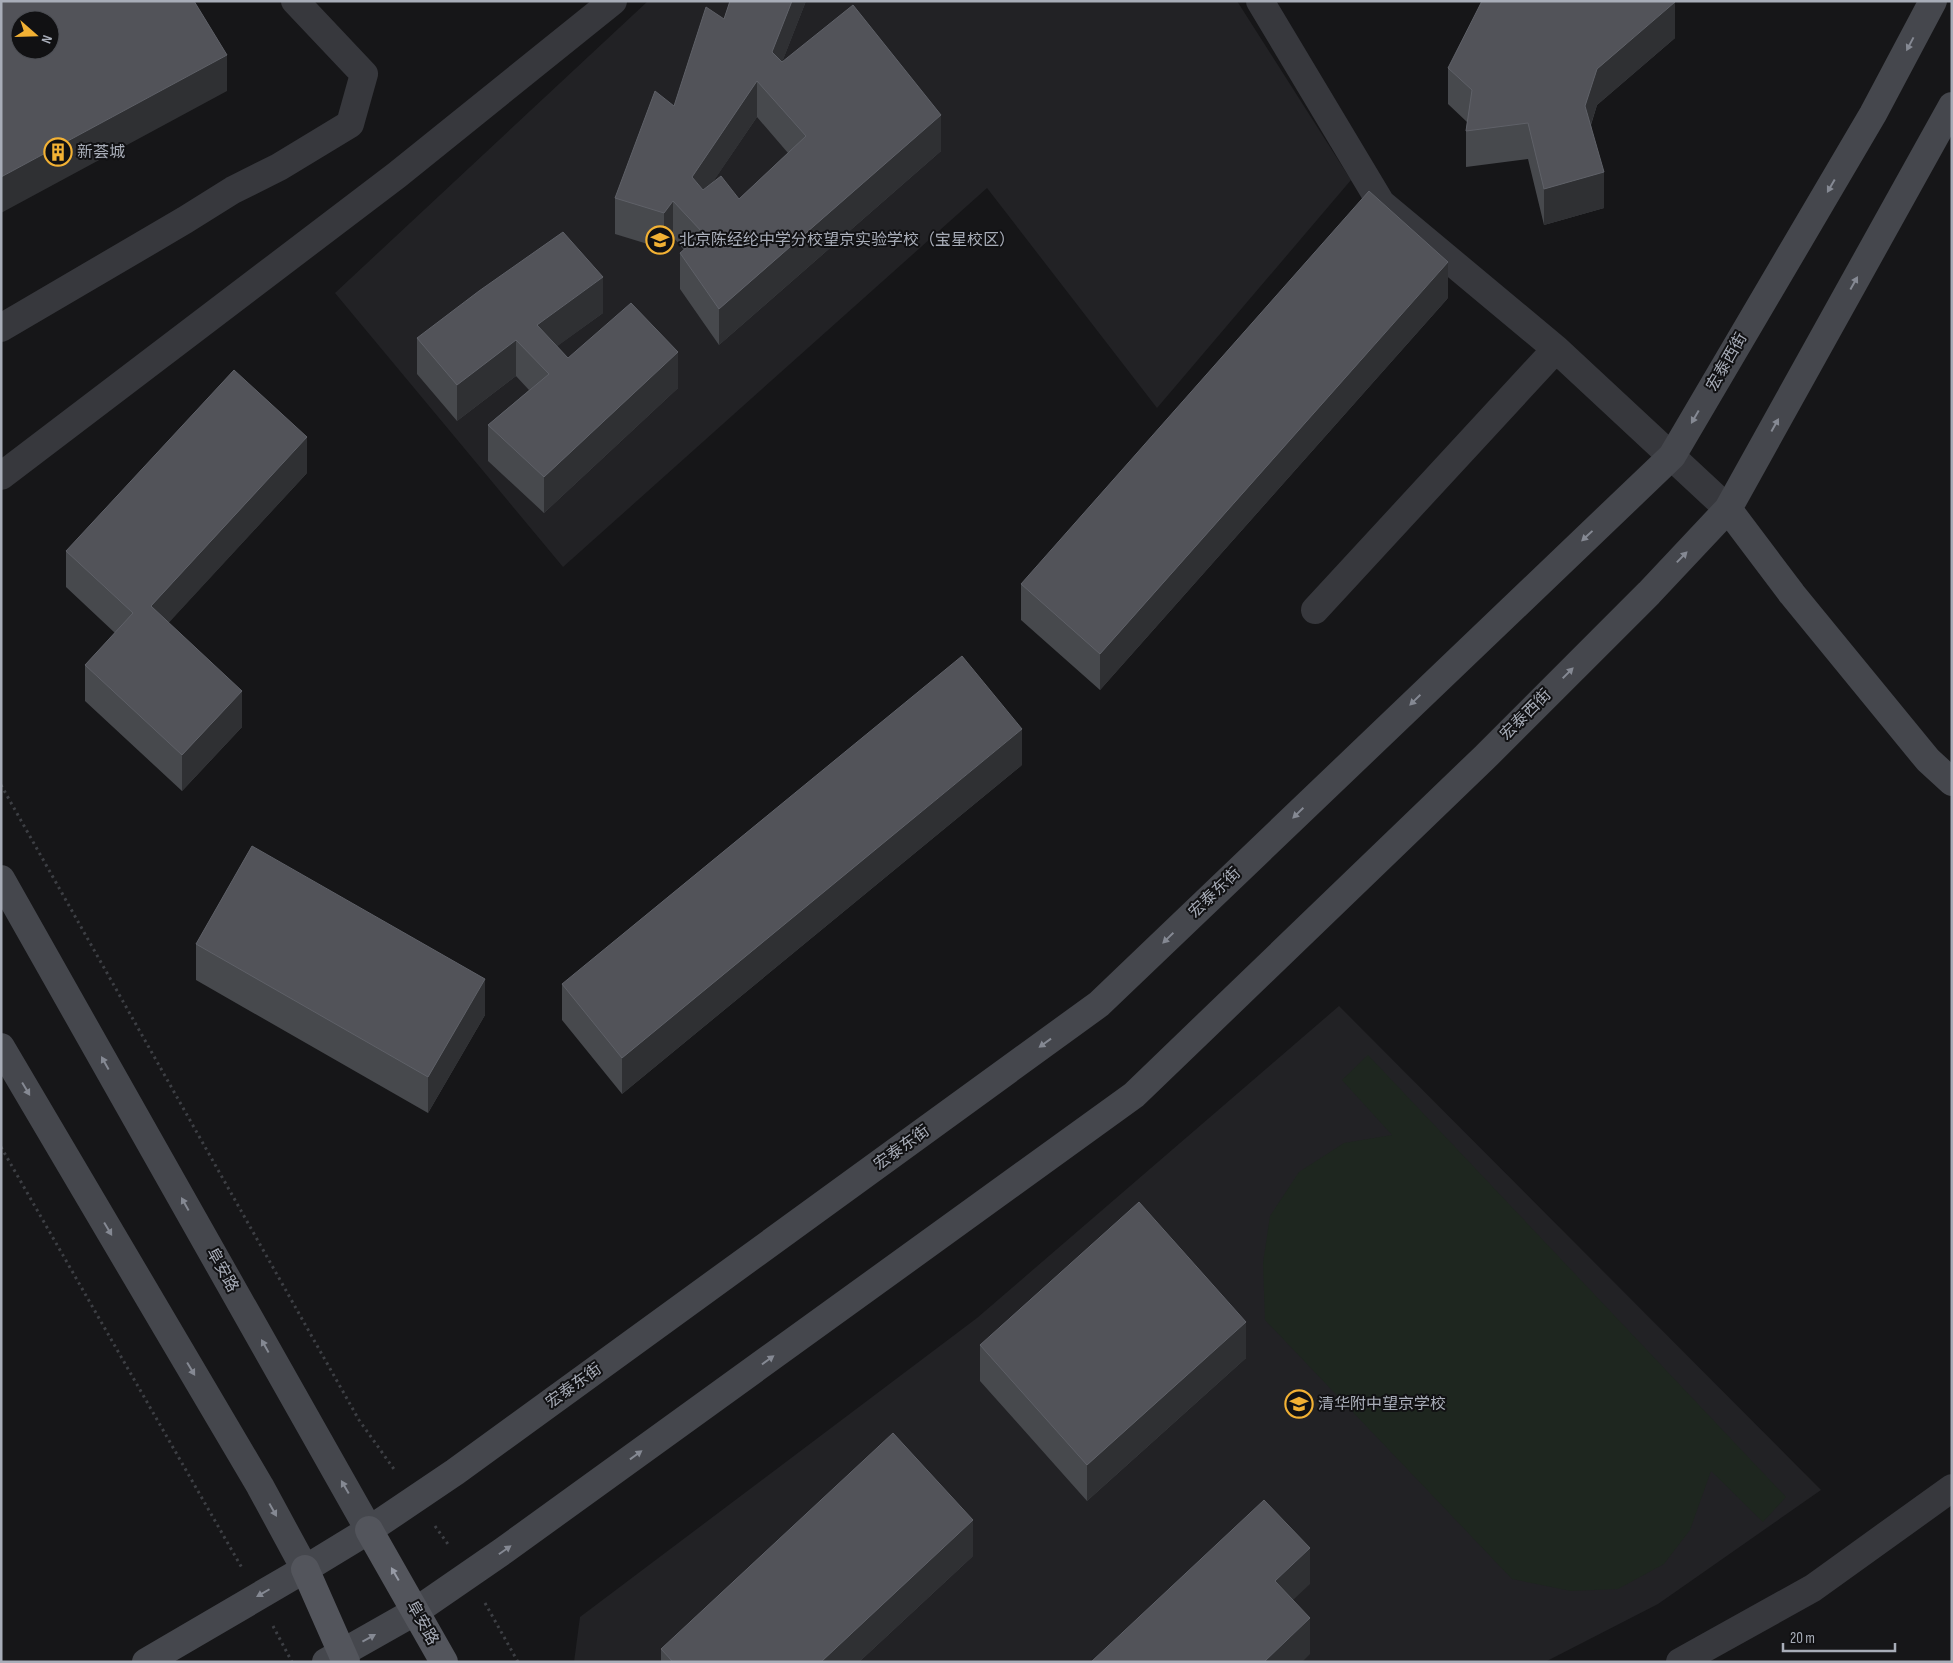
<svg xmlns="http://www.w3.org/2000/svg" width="1953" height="1663" font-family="'Sofia Sans Condensed','Noto Sans SC',sans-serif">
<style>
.built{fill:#222225}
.green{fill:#1e261f}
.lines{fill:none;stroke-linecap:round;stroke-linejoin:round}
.path{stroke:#3d3f44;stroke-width:3;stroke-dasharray:2.5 4;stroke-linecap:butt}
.street{stroke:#37383d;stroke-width:28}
.secondary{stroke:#45474d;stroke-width:28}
.primary{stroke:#53555c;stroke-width:28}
.wall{fill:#47494d;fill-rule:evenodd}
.shaded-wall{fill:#2f3033}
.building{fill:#525359;stroke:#5f6168;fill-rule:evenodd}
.oneway{fill:#858993}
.oneway2{fill:#979ba6}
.labels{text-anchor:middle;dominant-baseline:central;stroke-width:4;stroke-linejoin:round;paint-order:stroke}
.poi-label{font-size:16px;fill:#a8adb8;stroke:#111113;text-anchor:start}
.street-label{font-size:16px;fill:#a8adb8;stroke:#111113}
</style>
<rect width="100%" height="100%" fill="#161618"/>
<path class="built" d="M648 1H1237L1351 180 1157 408 987 188 563 567 335 293Z
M1339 1006 1821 1490 1658 1604 1545 1662H574L580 1617 977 1318Z"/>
<path class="green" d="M1368 1055 1786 1497 1763 1522 1711 1471 1690 1530 1664 1564 1618 1589 1571 1591 1512 1579 1265 1320 1263 1263 1270 1216 1299 1172 1344 1143 1392 1135 1342 1080Z"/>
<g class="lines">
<path class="path" d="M1 785 359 1420 396 1472
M1 1147 242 1568
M435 1526 450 1547
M485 1603 518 1662
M273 1626 292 1662"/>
<path class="street" d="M1260 1 1381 203 1556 349 1728 509
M1 328 185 220 233 190 279 167 350 124 364 74 295 1
M1 476 397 175 613 1
M1315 610 1556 349
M1680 1662 1813 1588 1952 1488"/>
<path class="secondary" d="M1728 509 1792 594 1928 760 1952 782
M1 879 369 1530
M1 1047 260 1486 305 1569
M146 1662 305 1569 369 1530 455 1472 1099 1004 1672 456 1873 114 1933 1
M326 1662 416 1611 503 1551 1134 1095 1485 757 1649 593 1728 509 1952 106"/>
<path class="primary" d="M369 1530 444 1662
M305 1569 346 1662"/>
</g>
<path class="wall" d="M730 1H806L782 62 941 151 719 345 680 289V253L684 250 673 237 664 249 615 234V198L674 106 724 19ZM757 117 788 153 739 199 712 183Z
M1675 38 1597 105 1591 125 1604 208 1544 225 1528 159 1466 167V131L1467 122 1448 104V68Z
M1448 298 1100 690 1021 620V584Z
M603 313 557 346 568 358 678 388 544 513 488 461V425L529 390 516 376 457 421 417 374V338Z
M307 473 168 623 242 727 182 791 85 701V665L115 633 66 587V551Z
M1022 765 622 1094 562 1020V984Z
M196 944 485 1015 428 1113 196 980Z
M980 1345 1246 1358 1087 1501 980 1381Z
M973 1556 859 1662H661V1649Z"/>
<path class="shaded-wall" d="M792 1H806L772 88V52Z
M1675 2V38L1597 105 1585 142V106L1597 69Z
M227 55V91L1 213V177Z
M757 81V117L692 213V177Z
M941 115V151L719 345V309Z
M1604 172V208L1544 225V189Z
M673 201V237L664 249V213Z
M1448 262V298L1100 690V654Z
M603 277V313L537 361V325Z
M516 340V376L457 421V385Z
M678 352V388L544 513V477Z
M307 437V473L151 642V606Z
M242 691V727L182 791V755Z
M1022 729V765L622 1094V1058Z
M485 979V1015L428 1113V1077Z
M1246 1322V1358L1087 1501V1465Z
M973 1520V1556L859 1662H821Z
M1310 1548V1584L1275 1617V1581Z
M1310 1618V1654L1302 1662H1264Z"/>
<path class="building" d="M1 1H194L227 55 1 177ZM20 20H50V50H20Z
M730 1H792L772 52 782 62 853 5 941 115 719 309 680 253 703 233 673 201 664 213 615 198 655 91 674 106 706 7 724 19ZM757 81 806 136 739 199 721 176 703 190 692 177Z
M1482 1H1674L1675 2 1597 69 1585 106 1604 172 1544 189 1528 123 1466 131 1472 90 1448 68Z
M1369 191 1448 262 1100 654 1021 584Z
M563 232 603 277 537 325 568 358 631 303 678 352 544 477 488 425 549 374 516 340 457 385 417 338 479 291Z
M234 370 307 437 151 606 242 691 182 755 85 665 133 613 66 551Z
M962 656 1022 729 622 1058 562 984Z
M252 846 485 979 428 1077 196 944Z
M1139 1202 1246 1322 1087 1465 980 1345Z
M893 1433 973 1520 821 1662H673L661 1649Z
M1264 1500 1310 1548 1275 1581 1310 1618 1264 1662H1091Z"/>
<defs><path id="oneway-solid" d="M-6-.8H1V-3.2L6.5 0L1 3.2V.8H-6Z" transform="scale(1.25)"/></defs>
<g class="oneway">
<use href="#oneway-solid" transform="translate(1910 44) rotate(118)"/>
<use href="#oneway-solid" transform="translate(1831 186) rotate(120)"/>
<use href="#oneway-solid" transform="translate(1854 283) rotate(-61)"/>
<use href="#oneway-solid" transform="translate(1695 417) rotate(120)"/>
<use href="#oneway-solid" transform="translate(1775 425) rotate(-61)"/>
<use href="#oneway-solid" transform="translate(1587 536) rotate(137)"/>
<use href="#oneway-solid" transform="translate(1682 557) rotate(-46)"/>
<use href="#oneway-solid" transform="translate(1568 673) rotate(-45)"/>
<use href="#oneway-solid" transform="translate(1415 700) rotate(136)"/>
<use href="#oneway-solid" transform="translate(1298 813) rotate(136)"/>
<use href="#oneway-solid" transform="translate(1168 938) rotate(136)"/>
<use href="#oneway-solid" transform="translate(1045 1043) rotate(144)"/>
<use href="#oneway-solid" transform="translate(105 1063) rotate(-119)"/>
<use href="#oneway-solid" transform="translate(26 1089) rotate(59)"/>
<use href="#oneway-solid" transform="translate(185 1204) rotate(-119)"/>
<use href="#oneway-solid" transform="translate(108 1229) rotate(59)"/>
<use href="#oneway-solid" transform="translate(265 1346) rotate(-119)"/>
<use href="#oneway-solid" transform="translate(768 1360) rotate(-36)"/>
<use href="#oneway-solid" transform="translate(191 1369) rotate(59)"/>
<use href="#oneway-solid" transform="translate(636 1455) rotate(-36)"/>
<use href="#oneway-solid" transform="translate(345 1487) rotate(-120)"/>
<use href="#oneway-solid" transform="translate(273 1510) rotate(61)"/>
<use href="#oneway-solid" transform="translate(505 1550) rotate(-35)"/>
<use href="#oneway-solid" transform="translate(263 1593) rotate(150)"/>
<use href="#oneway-solid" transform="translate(369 1638) rotate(-29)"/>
</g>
<use class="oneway2" href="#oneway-solid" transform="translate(395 1574) rotate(-120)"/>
<defs>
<g id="building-ring" transform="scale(1.4375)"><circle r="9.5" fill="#111113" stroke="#f2b134" stroke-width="1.5"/><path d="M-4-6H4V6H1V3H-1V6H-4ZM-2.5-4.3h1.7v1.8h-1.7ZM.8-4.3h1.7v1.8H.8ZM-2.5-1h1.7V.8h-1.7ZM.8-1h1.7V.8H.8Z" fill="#f2b134"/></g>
<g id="school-ring" transform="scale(1.4375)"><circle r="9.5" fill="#111113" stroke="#f2b134" stroke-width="1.5"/><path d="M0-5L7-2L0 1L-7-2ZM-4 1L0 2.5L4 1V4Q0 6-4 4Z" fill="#f2b134"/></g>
</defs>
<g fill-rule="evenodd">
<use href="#building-ring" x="58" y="152"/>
<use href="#school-ring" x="660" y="240"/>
<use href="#school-ring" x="1299" y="1404"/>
</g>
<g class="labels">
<g class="poi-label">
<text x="77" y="152">新荟城</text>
<text x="679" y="240">北京陈经纶中学分校望京实验学校（宝星校区）</text>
<text x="1318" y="1404">清华附中望京学校</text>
</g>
<g class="street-label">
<text transform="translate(1727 362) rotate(-60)">宏泰西街</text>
<text transform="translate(1526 715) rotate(-45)">宏泰西街</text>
<text transform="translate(1215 893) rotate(-44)">宏泰东街</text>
<text transform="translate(902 1148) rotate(-36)">宏泰东街</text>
<text transform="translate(222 1270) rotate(61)">阜安路</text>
<text transform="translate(574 1386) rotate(-36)">宏泰东街</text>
<text transform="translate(422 1623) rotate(61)">阜安路</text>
</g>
</g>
<rect width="1953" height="1663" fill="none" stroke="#a8adb8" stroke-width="5"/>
<g transform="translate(35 35) rotate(110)"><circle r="24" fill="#111113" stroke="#4d4f55"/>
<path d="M0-4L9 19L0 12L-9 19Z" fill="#f2b134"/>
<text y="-8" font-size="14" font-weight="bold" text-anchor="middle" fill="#a8adb8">N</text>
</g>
<path d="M1783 1643v8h112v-8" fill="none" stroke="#a8adb8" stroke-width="2.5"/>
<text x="1790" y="1643" font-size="15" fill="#a8adb8" stroke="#111113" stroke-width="4" paint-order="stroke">20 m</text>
</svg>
